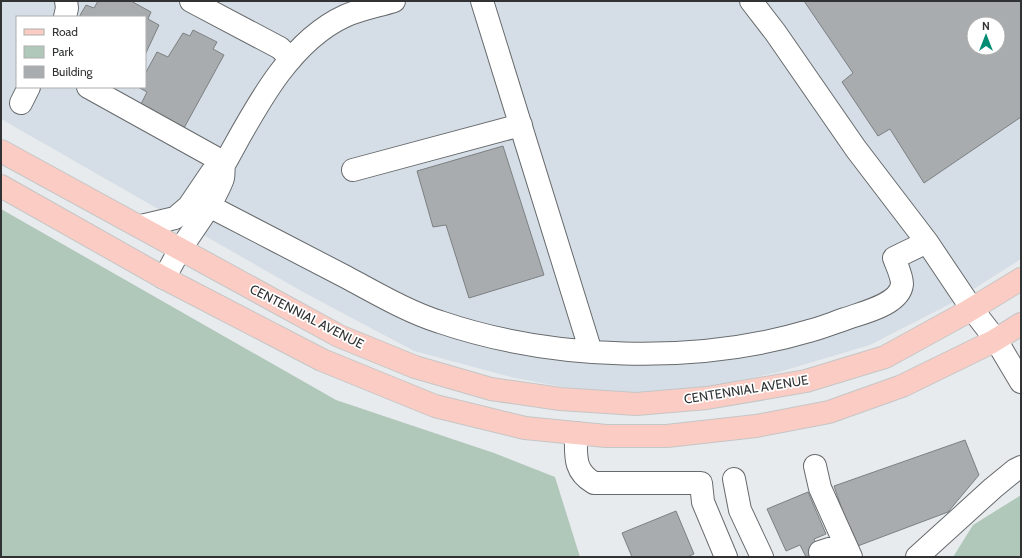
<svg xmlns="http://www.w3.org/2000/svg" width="1022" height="558" font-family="Cabin,sans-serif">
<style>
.built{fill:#d5dee6;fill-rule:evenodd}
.green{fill:#b0c8ba}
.building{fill:#a8acae;stroke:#7d8082;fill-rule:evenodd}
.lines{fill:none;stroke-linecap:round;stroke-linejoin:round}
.minor-casing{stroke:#676a6c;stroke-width:24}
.major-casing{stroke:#c5c6c6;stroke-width:24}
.minor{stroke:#fff;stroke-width:22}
.major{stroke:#fbccc3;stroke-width:22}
.labels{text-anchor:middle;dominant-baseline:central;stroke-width:3.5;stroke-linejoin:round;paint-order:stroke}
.street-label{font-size:13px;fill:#313233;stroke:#fff}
</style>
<rect width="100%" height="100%" fill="#e8ebee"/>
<path class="built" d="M1 1H1021V259L950 304 870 345 779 372 692 391 625 393 563 387 515 378 414 351 303 292 1 119ZM17 17H145V87H17ZM974 24H998V48H974Z"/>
<path class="green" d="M1 209 336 400 494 453 555 477 580 557H1Z
M1021 495V557H953L973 525Z"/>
<path class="building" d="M98 1H131L151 12 148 19 159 25 145 55V17H79L86 5 94 8Z
M804 1H1021V117L924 183 890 129 878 136 842 82 853 73ZM974 24H998V48H974Z
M193 30 217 42 213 49 224 55 184 128 141 104 147 92 138 87H145V74L157 52 168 57 183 33 190 36Z
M503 146 544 275 469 298 446 225 433 227 417 171Z
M965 440 979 475 948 512 855 547 834 486Z
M808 492 826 534 814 539 822 557H806L800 545 786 551 767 509Z
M676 511 694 554 687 557H632L622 533Z"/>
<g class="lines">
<g class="minor-casing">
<path id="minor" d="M191 1 280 48 291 59
M482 1 591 352
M751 1 775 32 856 149 927 242 972 309 996 340 1021 382
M65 17 67 8 66 1
M88 87 225 163
M21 103 29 87
M353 170 521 125
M209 206C255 230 300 253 346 277 376 293 408 312 440 322 552 360 695 365 809 331 821 328 833 323 845 319 861 313 900 305 902 284 902 276 897 266 894 258L927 242
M141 226 175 218 189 206 212 172 222 167
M164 278C170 268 175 258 181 248 196 226 212 205 222 181 225 175 222 169 225 163 254 111 288 42 345 16 361 9 378 6 394 1
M576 433C576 455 573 471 594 483H701L703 502 726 557
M815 466 820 488 851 557
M734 479 740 510 762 557
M820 552 845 544
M917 557 993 488 1015 470 1021 467"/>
</g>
<g class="major-casing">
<path id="major" d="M1 151 339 336 415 367 491 389 560 399 636 404 707 398 806 381 885 357 965 313 1021 279
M1 186 164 278 322 360 435 406 525 428 606 436H667L756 426 829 412 902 386 992 342 1021 324"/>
</g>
<use href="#minor" class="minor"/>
<use href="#major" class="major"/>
</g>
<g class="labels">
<g class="street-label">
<text transform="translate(307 316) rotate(27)">CENTENNIAL AVENUE</text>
<text transform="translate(746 389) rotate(-9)">CENTENNIAL AVENUE</text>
</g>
</g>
<rect width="1022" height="558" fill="none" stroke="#313233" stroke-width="4"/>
<rect x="16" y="16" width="130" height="72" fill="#ffffff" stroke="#adadad"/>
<rect x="24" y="29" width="20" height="6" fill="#fbccc3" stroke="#adadad"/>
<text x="52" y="36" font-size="12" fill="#313233">Road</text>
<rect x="24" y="46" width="20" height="12" fill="#b0c8ba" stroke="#adadad"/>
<text x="52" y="56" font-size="12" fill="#313233">Park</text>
<rect x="24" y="66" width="20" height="12" fill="#a8acae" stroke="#adadad"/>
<text x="52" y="76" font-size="12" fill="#313233">Building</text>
<g transform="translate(986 36)"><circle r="19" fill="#ffffff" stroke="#adadad"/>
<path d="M0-3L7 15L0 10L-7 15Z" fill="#018c74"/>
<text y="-6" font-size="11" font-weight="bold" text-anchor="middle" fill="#313233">N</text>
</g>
</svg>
